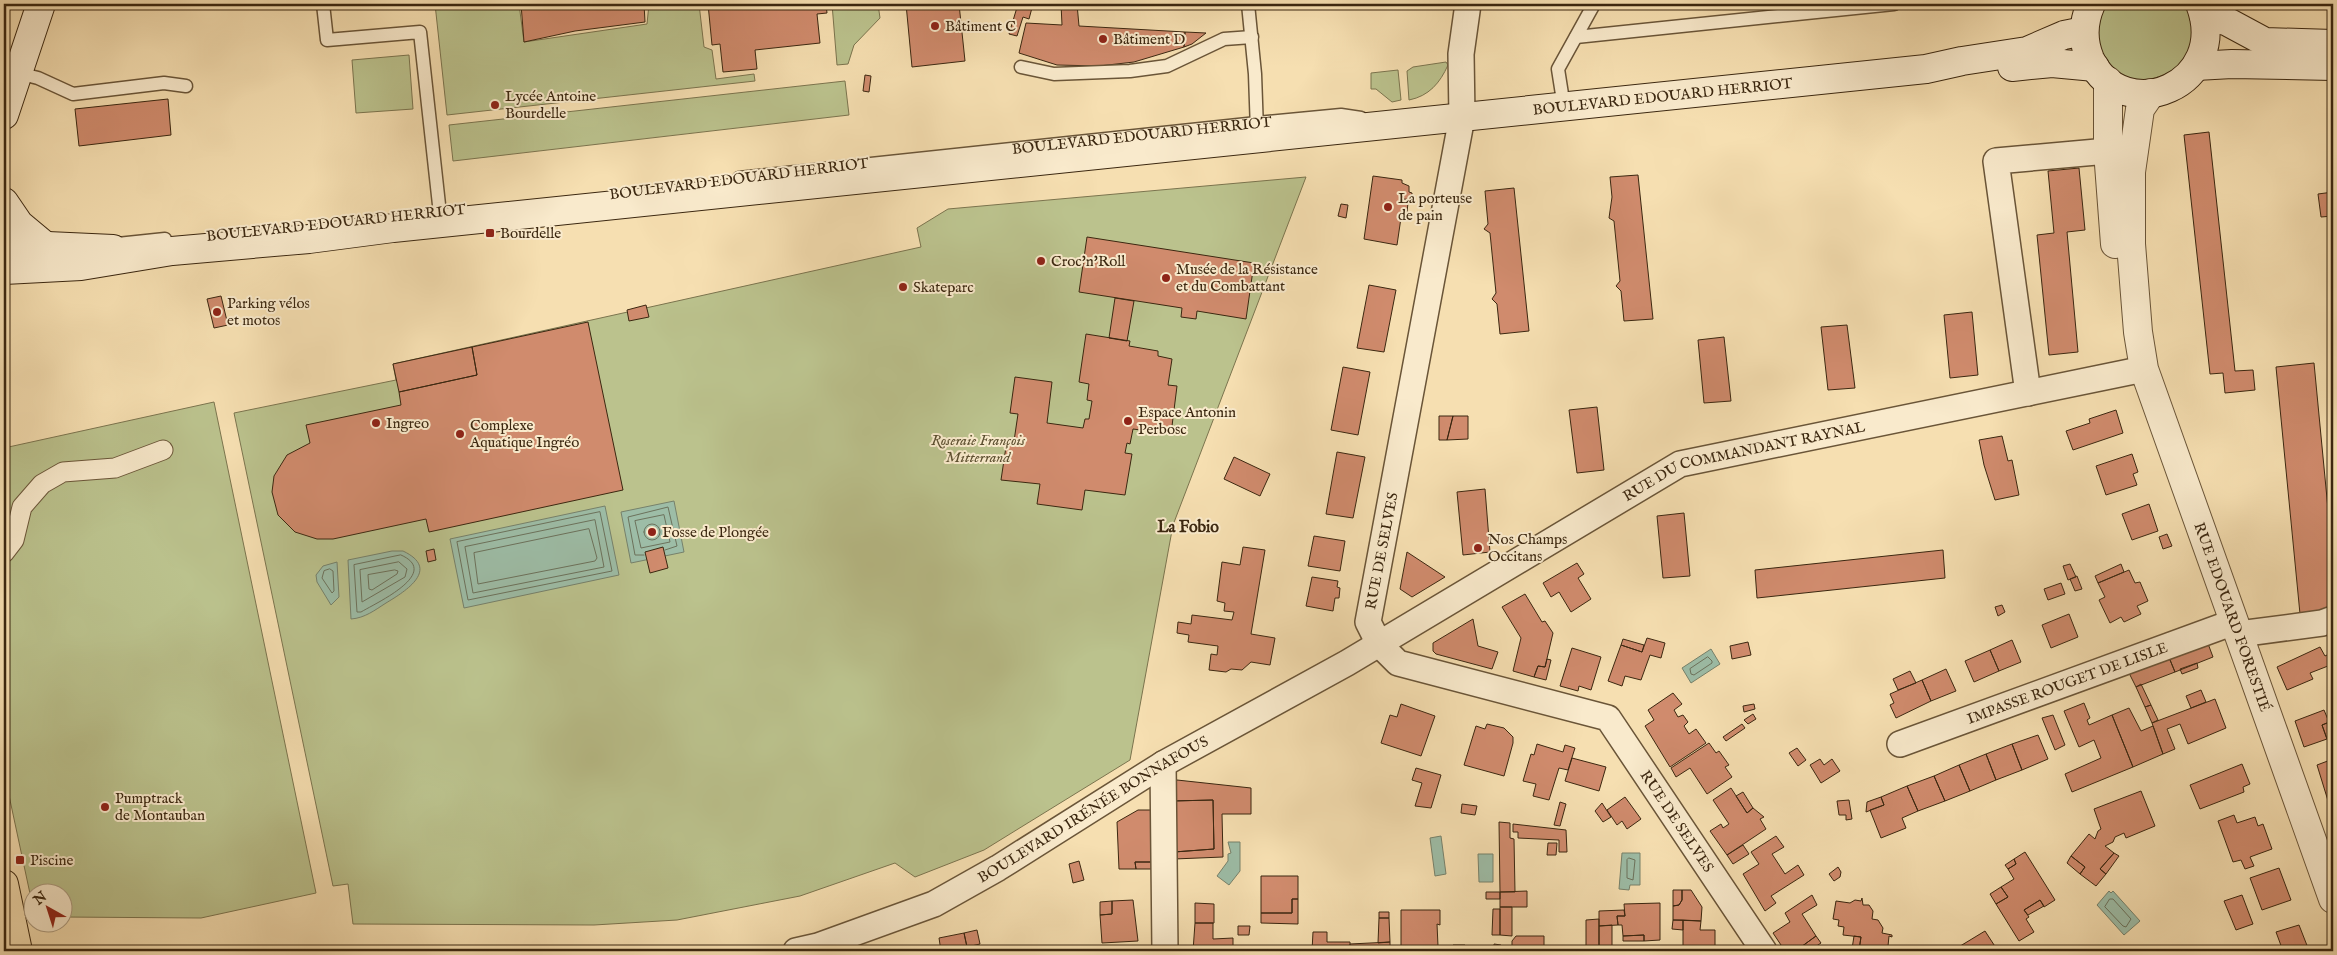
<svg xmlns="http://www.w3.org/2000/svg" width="2337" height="955" font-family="'IM FELL English',serif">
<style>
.green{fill:#bbc28d;stroke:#7b744e}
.water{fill:#9dbda7;stroke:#76816b}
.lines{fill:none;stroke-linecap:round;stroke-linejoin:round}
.shore{stroke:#6c725c;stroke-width:1}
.building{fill:#d08b6d;stroke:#3b2710}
.service-casing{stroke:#6a5538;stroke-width:15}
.pedestrian-casing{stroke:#6a5538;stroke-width:21}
.minor-casing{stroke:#6a5538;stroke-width:28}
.tertiary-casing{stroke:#6a5538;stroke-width:30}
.secondary-casing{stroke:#3b2710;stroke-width:30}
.primary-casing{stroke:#3b2710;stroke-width:30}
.service{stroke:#f9eacc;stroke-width:12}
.pedestrian{stroke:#f9eacc;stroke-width:19}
.minor{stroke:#f9eacc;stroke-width:25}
.tertiary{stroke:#f9eacc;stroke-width:28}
.secondary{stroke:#f9eacc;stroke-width:28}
.primary{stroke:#f6dfb1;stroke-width:28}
.poi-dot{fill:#8f2418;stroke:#f9eacc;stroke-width:2}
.labels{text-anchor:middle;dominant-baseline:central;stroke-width:4;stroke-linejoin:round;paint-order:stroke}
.poi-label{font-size:15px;fill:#3b2710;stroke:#f9eacc;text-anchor:start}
.street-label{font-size:15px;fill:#3b2710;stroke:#f9eacc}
.park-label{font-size:15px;font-style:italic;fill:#5b4e2f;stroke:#f9eacc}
.neighbourhood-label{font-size:16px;font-weight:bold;fill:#3b2710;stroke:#f9eacc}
</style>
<rect width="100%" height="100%" fill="#f6dfb1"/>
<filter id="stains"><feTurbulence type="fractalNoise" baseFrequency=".004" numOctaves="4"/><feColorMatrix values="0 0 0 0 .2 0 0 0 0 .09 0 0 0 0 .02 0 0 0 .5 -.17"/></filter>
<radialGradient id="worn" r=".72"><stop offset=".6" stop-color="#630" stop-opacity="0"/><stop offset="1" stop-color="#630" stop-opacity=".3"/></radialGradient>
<path class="green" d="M435 4H519L524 42 647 24 649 4H699L704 47 712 50 716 79 754 74 755 81 447 115Z
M832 4H878L880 18 854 45 848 64 837 65Z
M2106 4H2185C2223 70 2118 114 2099 44 2095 31 2098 15 2106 4Z
M409 55 413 109 356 113 352 60Z
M1446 62 1448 65C1440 83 1429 96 1409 100L1407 71 1413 67Z
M1398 70 1401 100 1392 102 1376 89H1371V73Z
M845 81 849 115 453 161 449 125Z
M1306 177 1173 525 1130 760 984 850 915 877 895 863 800 896 677 920 594 925 353 924 348 884 333 886 234 413 396 380 393 364 921 247 917 228 948 209Z
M214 402 316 893 201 918 63 917 62 892H32V903L4 772V448Z"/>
<path class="water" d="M674 501 684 552 631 563 621 512Z
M605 506 619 575 464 608 450 539Z
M392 551H403C441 569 406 591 386 603 375 610 365 618 351 619L348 560Z
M337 562 339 597 331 605 317 582 316 575 323 566Z
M1711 649 1720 664 1691 683 1682 668Z
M1441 836 1446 874 1435 876 1430 838Z
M1228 842H1240V871L1229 885 1217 876 1228 861V854L1231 853Z
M1622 853H1640V885H1630L1629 890 1619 889Z
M1478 854H1493V882H1479Z
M2109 891 2111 893 2113 891 2140 921 2124 935 2097 905Z"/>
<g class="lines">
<path class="shore" d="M600 512 612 571 468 600 457 542Z
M664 515 670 542 641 548 635 521Z
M595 520 604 567 473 593 465 547Z
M644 532a8 8 0 1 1 16 0a8 8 0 1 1-16 0Z
M589 529 597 558 595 561 478 584 474 553Z
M401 555C442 573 376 603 361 612H357L354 565Z
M644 555H635L628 517 668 507 677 546 665 550
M399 562 407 569 405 577 362 602 360 570Z
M330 569 333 571 334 591 332 593 322 578 324 571Z
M395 570 398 571 397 574 372 590 369 589 368 575Z
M1708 657 1712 661V663L1694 675 1691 674 1690 669Z
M1629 858 1635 860 1633 880 1627 878V860Z
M2110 899H2113L2131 919 2126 927 2123 926 2105 907Z"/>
</g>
<path class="building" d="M521 4H644L645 22 575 31 524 42Z
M708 4H826L827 13 817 14 820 43 755 50 757 69 723 72 720 44 712 45Z
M906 4H959L965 61 912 67Z
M1018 4H1033L1029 19 1023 17 1017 36 1009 34Z
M1061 4H1077L1079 26 1185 32 1184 47 1134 62 1099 66 1057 65 1019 53 1026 23 1062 25Z
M1185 32 1206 33 1192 44 1184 47Z
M865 75 871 76 869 92 863 91Z
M168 99 171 135 79 146 75 109Z
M2209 132 2235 371 2253 370 2255 390 2225 393 2223 373 2210 374 2184 135Z
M2079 168 2085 230 2067 232 2078 352 2049 355 2037 235 2054 233 2048 171Z
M1638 175 1653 319 1624 321 1621 291 1616 286 1620 281 1614 221 1609 218 1612 197 1610 177Z
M1373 176 1402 180V183L1409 186V192L1412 193V200L1404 199 1403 202 1408 203 1407 212 1402 211 1397 245 1364 239Z
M1514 188 1529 331 1500 334 1497 304 1492 299 1496 293 1490 233 1484 229 1488 224 1485 191Z
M2333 192V216L2321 217 2318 194Z
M1341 204 1348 205 1346 218 1338 216Z
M1087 237 1254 263 1246 319 1197 311 1196 319 1181 317 1182 308 1079 292Z
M1369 285 1396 290 1384 352 1357 348Z
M221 296 228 325 214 328 207 299Z
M1115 298 1134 301 1127 341 1109 338Z
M646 305 649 317 629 321 627 310Z
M1972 312 1978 375 1950 378 1944 315Z
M588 322 623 490 429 532 426 519 333 539H317L295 532 278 515 272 492 274 476 287 455 310 443 306 425 401 405 399 392 477 375 472 347Z
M1847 325 1855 388 1828 390 1821 327Z
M1086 334 1130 341 1129 346 1158 351V356L1172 359 1168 385 1177 386 1171 434 1133 429 1130 444 1127 443 1125 453 1132 454 1125 495 1085 490 1082 510 1037 504 1040 484 1001 480 1007 440 1014 441 1018 414 1010 413 1015 377 1052 382 1047 423 1083 428 1085 419H1089L1092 401 1087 400 1089 384 1079 382Z
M1724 337 1731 401 1704 403 1698 340Z
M472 347 477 375 399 392 393 364Z
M2314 363 2333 561V611L2300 614 2276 367Z
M1343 367 1370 372 1358 435 1331 430Z
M1597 407 1604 470 1577 473 1569 410Z
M2116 410 2123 433 2073 450 2066 431 2090 423 2089 419Z
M1439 416H1453L1447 440H1439Z
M1453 416H1468V439L1447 440Z
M2002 436 2008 461 2012 460 2019 495 1995 500 1984 465 1979 440Z
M1337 452 1365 457 1353 518 1326 514Z
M2132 454 2138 472 2133 474 2137 485 2106 495 2096 466Z
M1234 457 1270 474 1260 496 1224 479Z
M1485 489 1490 552 1463 555 1457 492Z
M2149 504 2158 531 2132 540 2122 514Z
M1684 513 1690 576 1663 578 1657 516Z
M2167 534 2172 546 2163 549 2159 537Z
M1314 536 1345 541 1340 571 1308 566Z
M663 547 668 568 650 573 645 552Z
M1243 547 1265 550 1251 634 1275 638 1270 665 1251 662 1242 670 1231 669 1226 672 1209 670 1211 654 1217 655 1218 646 1188 642 1189 635 1177 633 1178 622 1191 624 1192 615 1232 620 1234 612 1224 611 1225 603 1217 601 1222 562 1240 565Z
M434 549 436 560 428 562 426 551Z
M1943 550 1945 578 1757 598 1755 570Z
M1407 552 1445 577 1412 597 1400 589Z
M1577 563 1584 574 1578 578 1591 599 1571 612 1559 592 1551 597 1543 583Z
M2070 564 2076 577 2068 580 2063 566Z
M2121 564 2124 572 2098 583 2095 576Z
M2129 570 2135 583 2140 582 2148 601 2137 606 2141 614 2124 622 2121 617 2110 623 2099 600 2105 597 2098 583Z
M2077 576 2082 589 2075 591 2070 579Z
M1312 577 1338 581 1337 587 1340 588 1339 598H1335L1333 611 1306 606Z
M2061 583 2065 594 2048 600 2044 589Z
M1525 594 1542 622 1545 621 1553 633 1545 667 1538 666 1534 677 1513 671 1521 638 1502 607Z
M2002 605 2005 612 1998 616 1995 607Z
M2069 614 2078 637 2051 648 2042 625Z
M1473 619 1478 646 1498 652 1492 669 1436 654 1433 651V643Z
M1647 638 1665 643 1661 658 1650 655 1641 680 1625 676 1622 686 1608 681 1621 645 1642 652Z
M1623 639 1644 645 1642 652 1621 645Z
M2012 640 2021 662 1999 671 1990 650Z
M2207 641 2213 657 2175 672 2168 655Z
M1748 642 1751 655 1732 659 1730 646Z
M2320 647 2325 656 2333 652V674H2332L2328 666 2310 673 2313 679 2287 690 2277 667Z
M1572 648 1601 657 1591 690 1579 686 1578 691 1560 686Z
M1990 650 1999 671 1974 682 1965 661Z
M2168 655 2175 672 2136 687 2128 671Z
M1547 659 1551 660 1546 680 1534 677 1538 666 1545 667Z
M2197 663 2198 668 2182 674 2180 669Z
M1946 669 1956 691 1931 701 1922 680Z
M1910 671 1916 683 1898 690 1893 679Z
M1922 680 1931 701 1896 718 1890 705 1894 703 1890 694Z
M2141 684 2151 705 2145 707 2136 687Z
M2201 690 2206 702 2191 708 2186 696Z
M1673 693 1682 704 1674 710 1678 717 1683 715 1688 722 1684 726 1689 734 1696 729 1706 743 1670 767 1645 726 1654 720 1648 710Z
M2215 699 2226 728 2188 744 2180 724 2167 729 2175 749 2163 754 2152 723Z
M2084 703 2090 718 2087 720 2089 725 2112 715 2133 767 2072 792 2065 774 2101 758 2094 740 2079 747 2064 711Z
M1401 704 1435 716 1421 756 1381 743 1390 715 1397 717Z
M1754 704 1755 709 1744 712 1743 706Z
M2151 705 2158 720 2152 723 2145 707Z
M2129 708 2141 731 2153 726 2163 754 2133 767 2112 715Z
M2324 710 2329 722 2322 725 2327 739 2304 747 2295 721Z
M1753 714 1756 719 1748 724 1744 720Z
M2053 715 2065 745 2055 750 2042 718Z
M2333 721V737L2327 739 2322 725Z
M1487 724 1504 728 1513 737V743L1504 776 1464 765 1476 726 1485 729Z
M1742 724 1745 728 1726 741 1723 737Z
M2038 735 2048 759 2022 770 2012 744Z
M1709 743 1716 753 1719 751 1729 765 1725 767 1732 777 1707 794 1690 768 1676 777 1671 768Z
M1537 744 1563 752 1565 745 1575 748 1568 770 1559 768 1549 800 1533 796 1536 784 1523 781 1531 754 1534 755Z
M2012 744 2022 770 1996 780 1986 754Z
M1797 748 1806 760 1798 766 1789 753Z
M1986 754 1996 780 1970 791 1959 765Z
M1572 758 1606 767 1599 791 1565 781Z
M1820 759 1824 765 1832 759 1840 771 1821 783 1810 765Z
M2333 759V803L2329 804 2317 765Z
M2242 764 2250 784 2243 787 2244 792 2200 809 2190 785Z
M1959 765 1970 791 1945 801 1934 776Z
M1416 768 1441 775 1431 808 1415 806 1422 783 1412 780Z
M1934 776 1945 801 1918 811 1907 786Z
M1177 780 1251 788V814H1222L1223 857 1174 859V852L1214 849 1213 800 1172 801 1171 789Z
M1907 786 1918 811 1902 818 1906 828 1881 838 1870 810 1884 805 1881 797Z
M1731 788 1747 813 1753 808 1764 817 1760 819 1766 829 1727 855 1710 831 1721 824 1723 828 1729 824 1713 800Z
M2141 791 2155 826 2126 838 2124 833 2115 837 2113 842 2105 846 2114 853 2100 869 2106 874 2096 886 2080 874 2085 867 2071 856 2089 834 2095 839 2098 831 2101 829 2094 809Z
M1743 792 1753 808 1747 813 1736 796Z
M1625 797 1641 819 1627 829 1622 821 1617 825 1607 810Z
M1881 797 1884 805 1866 812 1867 802Z
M1213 800 1214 849 1174 852 1172 801Z
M1849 800 1852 819 1846 820V815H1839L1837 801Z
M1560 802 1566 804 1560 826 1554 825Z
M1602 803 1611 817 1603 822 1595 811Z
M1462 804 1477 806 1475 815 1461 813Z
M1138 810H1152L1154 862H1135L1136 869H1119L1117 822Z
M2234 815 2237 823 2255 817 2258 826 2263 824 2272 849 2250 857 2254 866 2245 869 2241 860 2233 862 2218 821Z
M1499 822 1510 823V838L1514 839 1515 892H1500Z
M1513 824 1566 830 1567 852H1559V840L1518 838V832H1513Z
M1776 836 1784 847 1772 854 1785 874 1798 865 1804 875 1771 896 1776 903 1765 911 1743 874 1759 864 1751 852Z
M1548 843H1557L1556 855H1547Z
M1743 845 1749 854 1733 864 1727 855Z
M2025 852 2055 900 2044 907 2040 900 2024 910 2029 917 2026 919 2034 932 2019 941 1996 904 2008 897 2001 887 2014 879 2008 869 2016 864 2014 859Z
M2114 853 2119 856 2106 874 2100 869Z
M2071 856 2085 867 2080 874 2067 863Z
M2014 859 2016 864 2008 869 2005 865Z
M1079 861 1084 880 1073 883 1069 864Z
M1135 862H1154V869H1136Z
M1838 867 1841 872 1840 877 1834 881 1829 874Z
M2279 868 2291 900 2262 910 2250 878Z
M1261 876H1298V899H1292V913H1261Z
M2001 887 2008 897 1996 904 1990 894Z
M1673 890H1682V900L1679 905 1673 906Z
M1682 890H1691L1702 907 1701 921 1673 920V906L1679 905 1682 900Z
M1527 891V907H1500V892Z
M1486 892H1500V899H1486Z
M1812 895 1817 905 1802 914 1816 936 1801 947 1804 951H1785L1773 933 1790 922 1785 913Z
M2242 895 2253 924 2236 930 2224 901Z
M1862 898 1863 905H1869L1873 911 1872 919 1878 920 1883 928 1882 933 1892 935V937L1889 936 1888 946 1877 947 1872 951 1859 950 1861 937 1843 935 1844 927 1838 926 1839 920 1833 919 1836 901 1850 903 1855 900 1861 901Z
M1292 899H1298V924L1261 923V913H1292Z
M1133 900 1138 941 1102 943 1100 915 1112 914V901Z
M2040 900 2044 906 2028 915 2024 910Z
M1112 901V914L1100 915V902Z
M1195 903 1214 904V923H1195Z
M1660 903V940L1644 941V935L1623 936 1622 925H1618L1617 916H1625L1624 904Z
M1500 907H1512V936L1500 935Z
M1493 909H1500V935H1492Z
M1401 910H1440V925L1437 924 1438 946 1401 947Z
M1624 910 1625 916H1617L1618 925 1599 926V911Z
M1379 912H1389V918H1379Z
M1379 918H1389L1390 942 1378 943Z
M1599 919V951H1586V920Z
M1673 920H1683V930L1672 929Z
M1683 920 1701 921 1700 930H1715V951H1683Z
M1195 923H1213V939L1233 938V951H1193Z
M1612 925V951H1599V926Z
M2299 925 2308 948 2300 951H2283L2276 932Z
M1238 926H1250L1249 935H1238Z
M977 930 980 944 967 947 964 933Z
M1985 931 1998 951H1952Z
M1313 932H1327V942H1350V951H1312Z
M964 933 967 947 941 951 939 938Z
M1644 935V941H1623V936Z
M1516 936H1544V951H1512V941Z
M1816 936 1821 943 1809 951H1804L1801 947Z
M1854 936 1861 937 1859 950 1852 949Z
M1390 942V951H1350V944Z
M1494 944 1501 945V951H1494Z
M1453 945H1465V951H1453Z"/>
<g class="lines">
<g class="service-casing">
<g id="service">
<path d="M323 4 327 40 420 32 441 223"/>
<path d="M1248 4 1255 74 1257 131"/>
<path d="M1576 37 1894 4"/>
<path d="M1021 67 1054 74 1130 71 1167 66 1224 39 1252 37"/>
<path d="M18 73 38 78 73 94 164 83 186 86"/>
<path d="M1564 107 1558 69 1594 4"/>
<path id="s1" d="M739 178 1257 123 1341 115 1361 118"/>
<path d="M108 245 165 239"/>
</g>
</g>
<g class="pedestrian-casing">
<path id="pedestrian" d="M4 553 14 540 22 507 42 484 63 472 115 468 163 450"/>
</g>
<g class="minor-casing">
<g id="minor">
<path id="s2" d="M1468 4 1461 54 1462 117 1368 622 1379 644 1398 663 1608 718 1764 951"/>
<path d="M2028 393 1996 161 2108 151"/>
<path d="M2239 634 2322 623 2333 619"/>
<path id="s3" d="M1900 744 2234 622"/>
<path d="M1163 764 1165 951"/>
<path id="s4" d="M796 951 818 946 934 904 998 868 1163 764 1347 663 1680 464 2144 369"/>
</g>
</g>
<g class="tertiary-casing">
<g id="tertiary">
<path d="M2108 81V151L2115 244"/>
<path id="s5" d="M2151 93 2140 109 2131 172V244L2138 332 2144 369 2333 899"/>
</g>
</g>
<g class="secondary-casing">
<g id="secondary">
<path d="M2091 4C2083 22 2082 40 2090 59 2124 129 2231 85 2200 4"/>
<path d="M2204 16 2226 21 2265 42 2333 44"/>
<path d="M2196 66 2232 64 2333 66"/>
<path d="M2012 67 2052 63 2095 67"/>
<path d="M4 115 41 4"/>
<path d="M4 202 19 224 43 244"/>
<path d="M4 244 113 249"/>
<path id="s6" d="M4 270 81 266 172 251 309 239 393 228 1926 69 1962 61 2027 51 2064 35 2084 31"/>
</g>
</g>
<g class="primary-casing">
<path id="primary" d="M4 884 18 951"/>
</g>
<use href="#service" class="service"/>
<use href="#pedestrian" class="pedestrian"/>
<use href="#minor" class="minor"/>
<use href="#tertiary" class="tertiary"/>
<use href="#secondary" class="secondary"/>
<use href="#primary" class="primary"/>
</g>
<g class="poi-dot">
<circle cx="935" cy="26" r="5"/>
<circle cx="1103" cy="39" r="5"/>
<circle cx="495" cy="105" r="5"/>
<circle cx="1388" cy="207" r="5"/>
<rect x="485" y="228" width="10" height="10" rx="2.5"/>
<circle cx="1041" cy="261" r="5"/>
<circle cx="1166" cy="278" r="5"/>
<circle cx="903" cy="287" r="5"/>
<circle cx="217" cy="312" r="5"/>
<circle cx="1128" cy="421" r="5"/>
<circle cx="376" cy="423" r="5"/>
<circle cx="460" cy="434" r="5"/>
<circle cx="652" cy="532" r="5"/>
<circle cx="1478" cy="548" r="5"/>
<circle cx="105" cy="807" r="5"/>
<rect x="15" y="855" width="10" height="10" rx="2.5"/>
</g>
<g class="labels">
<g class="poi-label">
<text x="945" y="26">Bâtiment C</text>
<text x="1113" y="39">Bâtiment D</text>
<text x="505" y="96">Lycée Antoine<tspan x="505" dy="17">Bourdelle</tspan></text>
<text x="1398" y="198">La porteuse<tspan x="1398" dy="17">de pain</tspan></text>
<text x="500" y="233">Bourdelle</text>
<text x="1051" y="261">Croc'n'Roll</text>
<text x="1176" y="269">Musée de la Résistance<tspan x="1176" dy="17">et du Combattant</tspan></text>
<text x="913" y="287">Skateparc</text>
<text x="227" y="303">Parking vélos<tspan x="227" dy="17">et motos</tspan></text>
<text x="1138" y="412">Espace Antonin<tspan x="1138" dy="17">Perbosc</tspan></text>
<text x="386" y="423">Ingreo</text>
<text x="470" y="425">Complexe<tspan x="470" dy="17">Aquatique Ingréo</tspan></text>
<text x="662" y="532">Fosse de Plongée</text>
<text x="1488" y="539">Nos Champs<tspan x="1488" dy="17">Occitans</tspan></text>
<text x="115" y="798">Pumptrack<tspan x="115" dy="17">de Montauban</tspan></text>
<text x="30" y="860">Piscine</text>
</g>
<g class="street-label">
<text stroke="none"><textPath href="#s6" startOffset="1668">BOULEVARD EDOUARD HERRIOT</textPath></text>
<text stroke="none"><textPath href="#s1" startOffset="405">BOULEVARD EDOUARD HERRIOT</textPath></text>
<text transform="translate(739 179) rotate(-7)">BOULEVARD EDOUARD HERRIOT</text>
<text transform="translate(336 223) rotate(-6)">BOULEVARD EDOUARD HERRIOT</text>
<text stroke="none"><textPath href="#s4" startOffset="1074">RUE DU COMMANDANT RAYNAL</textPath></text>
<text transform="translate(1382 551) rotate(-79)">RUE DE SELVES</text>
<text stroke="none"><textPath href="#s5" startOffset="544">RUE EDOUARD FORESTIÉ</textPath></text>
<text stroke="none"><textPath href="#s3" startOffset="178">IMPASSE ROUGET DE LISLE</textPath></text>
<text stroke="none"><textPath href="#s4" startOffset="331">BOULEVARD IRÉNÉE BONNAFOUS</textPath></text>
<text stroke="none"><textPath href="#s2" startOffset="1020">RUE DE SELVES</textPath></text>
</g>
<g class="park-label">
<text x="978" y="440">Roseraie François<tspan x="978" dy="17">Mitterrand</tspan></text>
</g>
<g class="neighbourhood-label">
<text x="1188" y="528">La Fobio</text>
</g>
</g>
<rect width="2337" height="955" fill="none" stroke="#f6dfb1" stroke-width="20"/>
<rect x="5" y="5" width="2327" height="945" fill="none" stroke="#3b2710" stroke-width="2.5"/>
<rect x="10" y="10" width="2317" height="935" fill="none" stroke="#3b2710"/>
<g transform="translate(48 908) rotate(321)"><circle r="24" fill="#f9eacc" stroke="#ad9c81"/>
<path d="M0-4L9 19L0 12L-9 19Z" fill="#8f2418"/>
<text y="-8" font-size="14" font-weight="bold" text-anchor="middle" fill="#3b2710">N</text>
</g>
<rect width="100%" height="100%" filter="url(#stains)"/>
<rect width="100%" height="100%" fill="url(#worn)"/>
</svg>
